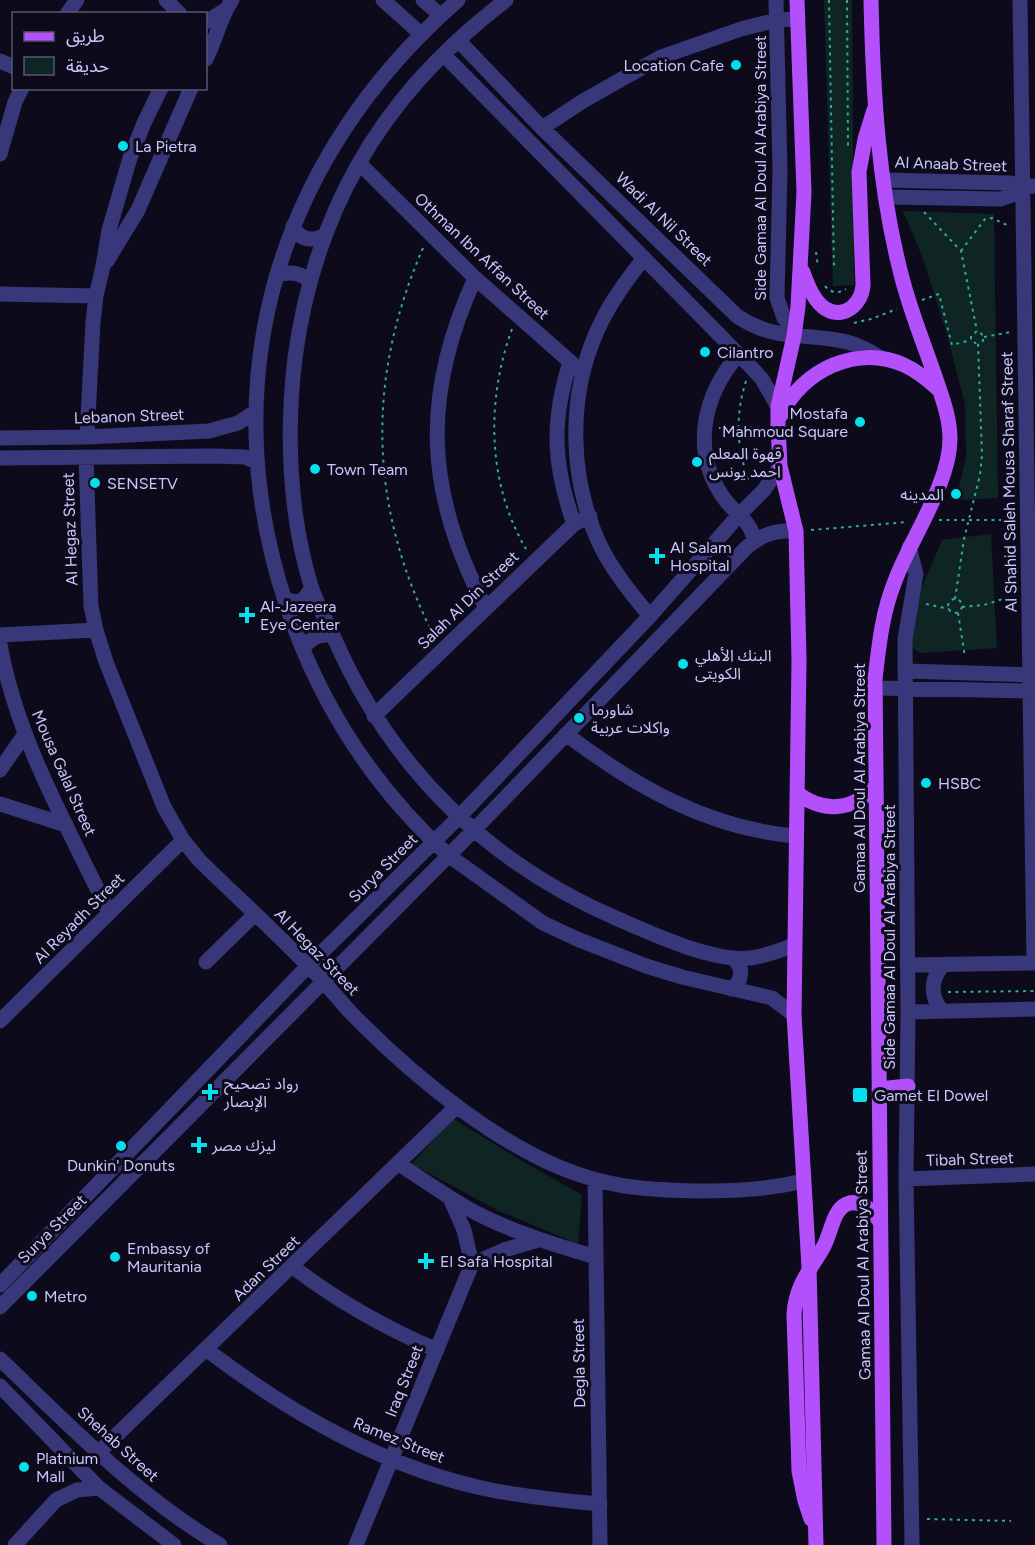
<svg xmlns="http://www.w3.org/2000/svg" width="1035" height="1545" font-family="Figtree,'Noto Sans Arabic',sans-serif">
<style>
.green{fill:#0f2523}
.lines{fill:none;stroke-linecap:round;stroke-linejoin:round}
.path{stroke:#2faa9d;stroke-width:2;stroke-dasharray:3 4.5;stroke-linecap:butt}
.minor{stroke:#373779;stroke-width:15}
.major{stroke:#b450fb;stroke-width:15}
.poi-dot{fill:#05deeb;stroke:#0d0b1b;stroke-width:2}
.labels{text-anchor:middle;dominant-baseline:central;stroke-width:6;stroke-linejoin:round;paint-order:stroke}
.poi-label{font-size:16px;fill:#cbc7fe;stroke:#0d0b1b;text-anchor:start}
.street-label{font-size:16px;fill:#cbc7fe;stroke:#0d0b1b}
</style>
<rect width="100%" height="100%" fill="#0d0b1b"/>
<path class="green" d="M824 0H852L854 285 833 286Z
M903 211 994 214 998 498 956 500 966 457 965 404 946 331 922 256Z
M991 534 997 648 920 653 913 648 910 637 918 596 942 540Z
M452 1118 524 1162 582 1195 578 1244 497 1210 412 1164Z"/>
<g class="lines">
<path class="path" d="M829 0 834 270
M847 0 848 147
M924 212 961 251 977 331
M423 248C365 381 369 509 435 638
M961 251 985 219 992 218 1009 226
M816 252 818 267
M825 286C831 293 838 294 846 289
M922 300 939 294 952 345 971 340
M854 323 871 319 897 309
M512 329C486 400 487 483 526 549
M984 337 1011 332
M746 381C735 416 736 449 750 483
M719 428 764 427
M939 520H1015
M811 530 907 522
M948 606a7 7 0 1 1 14 0a7 7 0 1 1-14 0Z
M955 599 964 539 980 475 982 455 978 345 982 343 984 337 980 332 977 331 971 336V340L978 345
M926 604 949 609
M962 607 984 605 1015 595
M958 613 965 657
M948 992 1035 991
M927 1519 1011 1521"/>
<path class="minor" d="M166 0 180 14
M383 0 421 34
M423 0 440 15
M458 0C279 156 211 377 286 604 318 701 372 786 448 855L543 923 577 939 646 966 682 977 772 998 794 1015
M506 0C447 45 394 100 358 165 324 225 304 290 295 358 286 432 289 514 311 586 317 604 327 622 335 640 392 769 488 863 618 919 652 934 713 962 750 958 765 956 779 951 794 945
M776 0 780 170 777 298 784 318 795 330
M1020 0 1034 963
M67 14 77 0
M206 22 225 10
M458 40 542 128 737 316C775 342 805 332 847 342 859 345 870 351 881 358
M444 55 751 367 762 379 778 407
M206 59C216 40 220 17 232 0
M0 61 14 67
M542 128 583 101 661 57 741 29 777 20 798 19
M0 154 15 102 22 88
M359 163 475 278 583 373
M883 180 1011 183 1022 187 1035 186
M885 197 1001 199 1012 195 1022 187
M293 226C299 240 312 242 325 235
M644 258C626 281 609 304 597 331 567 399 569 482 602 549 615 574 632 595 650 616
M107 261 138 210 191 88
M276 276C288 271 299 272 309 280
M475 278C421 396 425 493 486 608
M0 294 96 296
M739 354C702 396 690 454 726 501 737 515 752 522 754 541
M570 362C551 423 553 464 574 524
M87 437 93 322 96 296 103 266 109 230 130 158 144 123 161 88
M0 438 87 437 209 431 238 423 255 412
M86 457 90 577 91 606 96 630 106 662 164 807 183 840 199 860C240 900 282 938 322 980 332 991 342 1003 352 1014 414 1077 510 1158 597 1180 629 1189 662 1190 696 1191 733 1191 767 1190 803 1181
M0 458 215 456 245 457 257 462
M909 547 916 574 905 639 908 1012 906 1179 912 1545
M284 598 293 602 303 600 312 588
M0 635 96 630
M0 644C16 738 68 827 109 913
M303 650C309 638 320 633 333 636
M905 671 1035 675
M875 688 1035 691
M374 716 574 524 590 516
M566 734C634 786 709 829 796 836
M0 770 25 734
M0 804 66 825
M206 962 255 914
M907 965 1035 963
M731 989C743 981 744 968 733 958
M942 1011C930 996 930 980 943 965
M908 1012 1035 1009
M0 1021 183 840
M399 1164C425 1181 450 1199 478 1214 516 1233 555 1245 596 1257
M906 1179 1035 1174
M595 1180 600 1545
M472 1264 504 1250 538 1240
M293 1267C339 1302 383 1327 437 1350
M0 1285 308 966 459 817 650 616 739 515 764 490 780 466
M0 1307 474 830 747 547C762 535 776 529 796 531
M207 1350C293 1415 388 1470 496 1491 530 1497 565 1501 600 1504
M0 1359C69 1425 137 1496 220 1545
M0 1386 99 1488 174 1545
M98 1453 457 1106
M15 1545 56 1500 77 1490 99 1488
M356 1545 472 1264 464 1230 450 1198"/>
<path class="major" d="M797 0 804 192 798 307 794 336 778 407V427L780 466 796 531 799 660 794 1015 809 1267 816 1545
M871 0C873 92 878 185 901 274 910 311 925 346 937 382 943 400 950 419 950 439 950 483 911 538 895 581 882 613 879 645 875 679L884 1545
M803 272C807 284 814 302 826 309 845 320 862 303 863 285L859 172 865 139 874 110
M781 415C802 370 857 344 904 365 917 371 927 379 938 389
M797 793C823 813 852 811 875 787
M879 1089 908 1086
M811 1519 805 1501 799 1471 794 1314C796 1284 810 1271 824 1246 829 1236 831 1225 836 1215 848 1192 870 1205 880 1222"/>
</g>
<g class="poi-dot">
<circle cx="736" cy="65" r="6"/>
<circle cx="123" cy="146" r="6"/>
<circle cx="705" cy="352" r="6"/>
<circle cx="860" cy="422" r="6"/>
<circle cx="697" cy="462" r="6"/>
<circle cx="315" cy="469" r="6"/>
<circle cx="95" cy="483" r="6"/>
<circle cx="956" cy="494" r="6"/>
<path d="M654 547h6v6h6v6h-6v6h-6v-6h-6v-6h6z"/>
<path d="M244 606h6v6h6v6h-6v6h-6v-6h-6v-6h6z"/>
<circle cx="683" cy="664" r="6"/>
<circle cx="579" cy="718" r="6"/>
<circle cx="926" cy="783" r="6"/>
<path d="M207 1083h6v6h6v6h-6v6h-6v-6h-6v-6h6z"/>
<rect x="852" y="1087" width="16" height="16" rx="3"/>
<path d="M196 1136h6v6h6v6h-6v6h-6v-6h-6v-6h6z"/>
<circle cx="121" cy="1146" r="6"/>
<circle cx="115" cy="1257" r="6"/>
<path d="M423 1252h6v6h6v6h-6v6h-6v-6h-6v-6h6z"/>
<circle cx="32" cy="1296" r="6"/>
<circle cx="24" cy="1467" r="6"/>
</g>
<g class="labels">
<g class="poi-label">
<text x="724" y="65" text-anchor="end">Location Cafe</text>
<text x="135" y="146">La Pietra</text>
<text x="717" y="352">Cilantro</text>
<text x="848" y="413" text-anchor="end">Mostafa<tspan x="848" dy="18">Mahmoud Square</tspan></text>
<text x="709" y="453">قهوة المعلم<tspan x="709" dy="18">احمد يونس</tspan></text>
<text x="327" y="469">Town Team</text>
<text x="107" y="483">SENSETV</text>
<text x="944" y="494" text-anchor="end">المدينه</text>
<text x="670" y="547">Al Salam<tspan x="670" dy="18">Hospital</tspan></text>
<text x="260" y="606">Al-Jazeera<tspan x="260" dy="18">Eye Center</tspan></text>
<text x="695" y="655">البنك الأهلي<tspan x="695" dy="18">الكويتى</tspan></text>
<text x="591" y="709">شاورما<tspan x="591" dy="18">واكلات عربية</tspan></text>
<text x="938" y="783">HSBC</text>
<text x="224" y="1083">رواد تصحيح<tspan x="224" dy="18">الإبصار</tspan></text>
<text x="874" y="1095">Gamet El Dowel</text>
<text x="212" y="1145">ليزك مصر</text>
<text x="121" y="1165" text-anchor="middle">Dunkin' Donuts</text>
<text x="127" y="1248">Embassy of<tspan x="127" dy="18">Mauritania</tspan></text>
<text x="440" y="1261">El Safa Hospital</text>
<text x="44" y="1296">Metro</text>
<text x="36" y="1458">Platnium<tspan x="36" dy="18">Mall</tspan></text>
</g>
<g class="street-label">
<text transform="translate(951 164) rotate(2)">Al Anaab Street</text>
<text transform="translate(760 168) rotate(-90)">Side Gamaa Al Doul Al Arabiya Street</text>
<text transform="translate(664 219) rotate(44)">Wadi Al Nil Street</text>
<text transform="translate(482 256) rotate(43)">Othman Ibn Affan Street</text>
<text transform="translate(129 416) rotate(-2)">Lebanon Street</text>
<text transform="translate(1009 482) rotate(-91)">Al Shahid Saleh Mousa Sharaf Street</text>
<text transform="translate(70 529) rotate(-92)">Al Hegaz Street</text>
<text transform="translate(468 600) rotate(-44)">Salah Al Din Street</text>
<text transform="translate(64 773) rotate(66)">Mousa Galal Street</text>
<text transform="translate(859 778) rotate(-90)">Gamaa Al Doul Al Arabiya Street</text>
<text transform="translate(383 868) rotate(-45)">Surya Street</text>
<text transform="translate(79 918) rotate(-45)">Al Reyadh Street</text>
<text transform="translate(889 937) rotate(-90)">Side Gamaa Al Doul Al Arabiya Street</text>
<text transform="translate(317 952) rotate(46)">Al Hegaz Street</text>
<text transform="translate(970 1159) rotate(-2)">Tibah Street</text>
<text transform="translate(52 1229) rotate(-45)">Surya Street</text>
<text transform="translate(863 1265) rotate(-91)">Gamaa Al Doul Al Arabiya Street</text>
<text transform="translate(266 1268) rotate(-44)">Adan Street</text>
<text transform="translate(579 1363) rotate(-91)">Degla Street</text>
<text transform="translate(404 1381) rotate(-68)">Iraq Street</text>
<text transform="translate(399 1440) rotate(22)">Ramez Street</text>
<text transform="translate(118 1444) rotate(42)">Shehab Street</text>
</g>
</g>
<rect x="12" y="12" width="195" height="78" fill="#0d0b1b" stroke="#595676" stroke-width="1.5"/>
<rect x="24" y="32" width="30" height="9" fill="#b450fb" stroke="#595676" stroke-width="1.5"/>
<text x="66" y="42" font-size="18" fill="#cbc7fe">طريق</text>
<rect x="24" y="57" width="30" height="18" fill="#0f2523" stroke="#595676" stroke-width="1.5"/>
<text x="66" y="72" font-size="18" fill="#cbc7fe">حديقة</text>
</svg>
